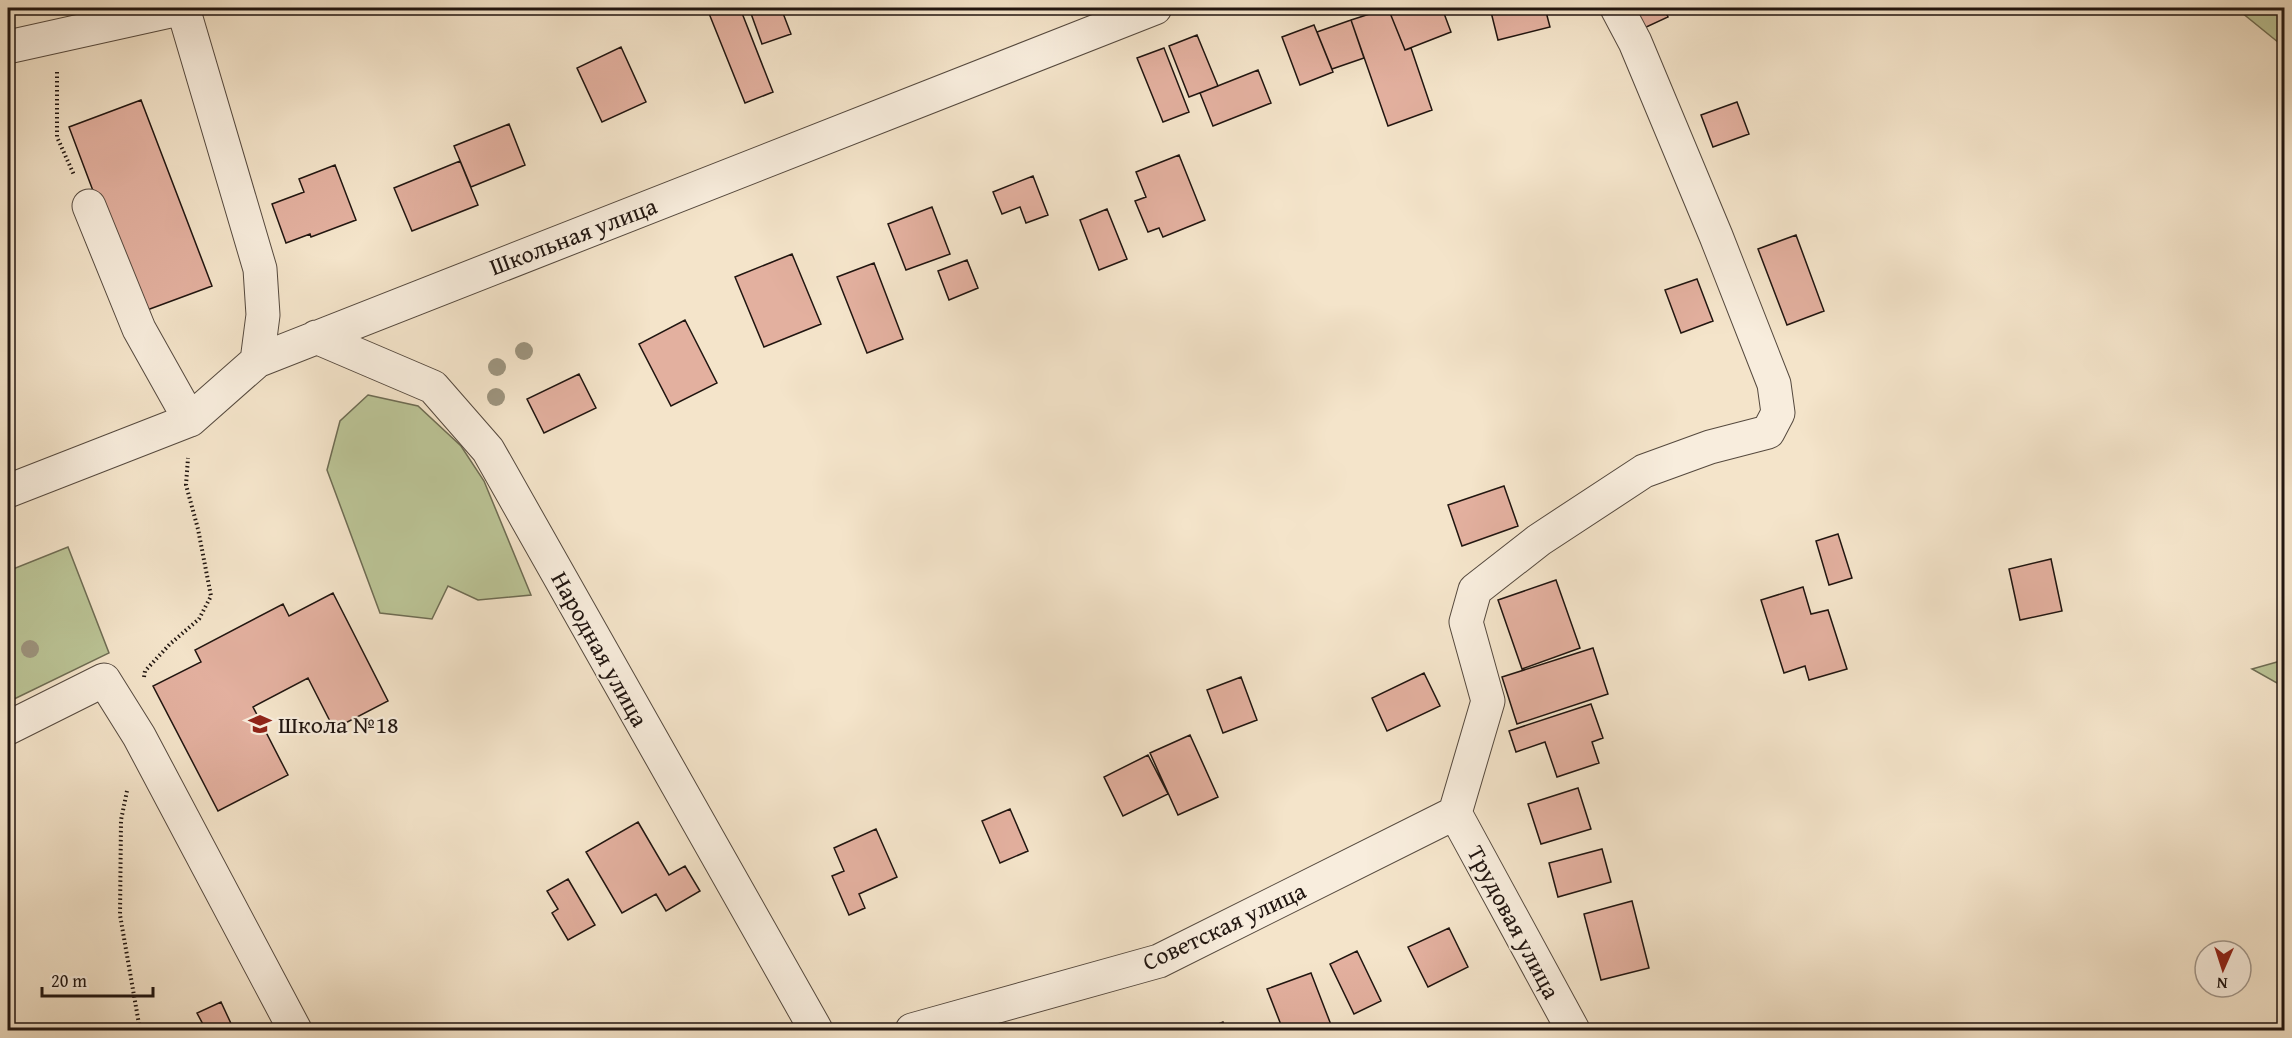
<svg xmlns="http://www.w3.org/2000/svg" width="2292" height="1038" font-family="'Gentium Book Plus',serif">
<style>
.green{fill:#bbc496;stroke:#6e6c53;stroke-width:1.5}
.building{fill:#e3b09f;stroke:#201510;stroke-width:1.5}
.lines{fill:none;stroke-linecap:round;stroke-linejoin:round}
.minor-casing{stroke:#55493e;stroke-width:35}
.path{stroke:#201510;stroke-width:4;stroke-dasharray:1.5 3;stroke-linecap:butt}
.minor{stroke:#f8eddd;stroke-width:33}
.tree{fill:#9d947e}
.labels{text-anchor:middle;dominant-baseline:central;stroke-width:4.5;stroke-linejoin:round;paint-order:stroke}
.street-label{font-size:24px;fill:#201510;stroke:#f8eddd}
.poi-label{font-size:24px;fill:#201510;stroke:#f8eddd;text-anchor:start}
</style>
<rect width="100%" height="100%" fill="#f4e4ca"/>
<filter id="stains"><feTurbulence type="fractalNoise" baseFrequency=".00333" numOctaves="4"/><feColorMatrix values="0 0 0 0 .2 0 0 0 0 .09 0 0 0 0 .02 0 0 0 .5 -.17"/></filter>
<radialGradient id="worn" r=".72"><stop offset=".6" stop-color="#630" stop-opacity="0"/><stop offset="1" stop-color="#630" stop-opacity=".3"/></radialGradient>
<path class="green" d="M2236 8H2284V47Z
M368 395 418 406 461 446 484 481 531 595 478 600 448 586 432 619 380 613 327 470 340 421Z
M68 547 109 653 8 702V571Z
M2284 660V687L2252 669Z"/>
<path class="building" d="M716 8H740L773 92 745 103 708 11Z
M749 8H781L791 34 762 44Z
M843 8H862L845 14Z
M1388 8 1405 50 1411 48 1432 110 1388 126 1351 20Z
M1388 8H1442L1451 32 1405 50Z
M1490 8H1545L1550 27 1498 40Z
M1632 8H1663L1668 17 1642 29Z
M1351 20 1364 58 1332 69 1317 32Z
M1314 25 1333 72 1300 85 1282 37Z
M1197 35 1218 86 1189 97 1169 46Z
M621 47 646 102 602 122 577 68Z
M1164 48 1189 112 1163 122 1137 58Z
M1258 70 1271 103 1213 126 1200 93Z
M141 100 212 286 139 313 69 127Z
M1737 102 1749 134 1713 147 1701 115Z
M509 124 525 165 471 187 454 146Z
M1179 155 1205 220 1163 237 1159 228 1148 232 1135 201 1146 197 1136 172Z
M460 161 478 205 412 231 394 188Z
M335 165 356 220 311 237 310 234 286 243 272 204 304 192 299 179Z
M1033 176 1048 215 1026 223 1020 207 1002 214 993 192Z
M932 207 950 254 906 270 888 224Z
M1107 209 1127 259 1099 270 1080 220Z
M1796 235 1824 311 1787 325 1758 249Z
M792 254 821 324 764 347 735 277Z
M967 260 978 288 949 300 938 271Z
M874 263 903 339 867 353 837 277Z
M1697 279 1713 321 1681 333 1665 290Z
M685 320 717 383 671 406 639 344Z
M579 374 596 408 544 433 527 399Z
M1504 486 1518 526 1462 546 1448 505Z
M1838 534 1852 578 1829 585 1816 541Z
M2051 559 2062 611 2020 620 2009 569Z
M1556 580 1580 648 1522 669 1498 600Z
M1803 587 1811 614 1828 610 1847 669 1809 680 1805 666 1784 673 1761 600Z
M333 593 388 701 334 729 308 678 253 707 288 775 218 811 153 686 201 662 195 650 283 604 289 616Z
M1593 648 1608 694 1517 724 1502 677Z
M1424 673 1440 706 1387 731 1372 698Z
M1241 677 1257 720 1223 733 1207 690Z
M1591 704 1603 738 1592 742 1599 763 1557 777 1545 742 1516 752 1509 731Z
M1190 735 1218 797 1178 815 1150 753Z
M1148 755 1168 794 1123 816 1104 777Z
M1578 788 1591 829 1541 844 1528 804Z
M1010 809 1028 851 1000 863 982 821Z
M638 822 669 875 685 866 700 891 666 911 656 894 622 913 586 852Z
M876 829 897 877 859 894 865 908 849 915 832 876 844 871 834 848Z
M1602 849 1611 882 1558 897 1549 863Z
M568 879 595 925 568 940 552 913 558 909 547 891Z
M1632 901 1649 968 1601 980 1584 914Z
M1449 928 1468 967 1428 987 1408 947Z
M1357 951 1381 1001 1354 1014 1330 964Z
M1311 973 1333 1030H1283L1267 989Z
M221 1002 234 1030H206L197 1013Z
M1223 1022 1227 1030H1205Z"/>
<g class="lines">
<g class="minor-casing">
<path id="minor" d="M183 8 260 269 263 315 257 361
M8 47 184 8
M89 206 139 329 190 420
M316 337 433 387 488 450 816 1030
M8 491 190 420 257 361 1155 8
M8 728 104 680 139 736 295 1030
M1455 813 1488 701 1466 622 1475 590 1539 540 1644 471 1710 447 1768 432 1778 413 1774 384 1716 236 1635 42 1617 8
M1455 813 1573 1030
M912 1030 1159 961 1455 813"/>
</g>
<path class="path" d="M57 72V137L74 175
M144 677 145 671 170 644 199 619 211 596 198 529 186 485 188 458
M127 791 121 820 120 915 140 1030"/>
<use href="#minor" class="minor"/>
</g>
<g class="tree">
<circle cx="524" cy="351" r="9"/>
<circle cx="497" cy="367" r="9"/>
<circle cx="496" cy="397" r="9"/>
<circle cx="30" cy="649" r="9"/>
</g>
<defs>
<g id="school-bare" transform="scale(1.8)"><path d="M0-5L7-2L0 1L-7-2ZM-4 1L0 2.5L4 1V4Q0 6-4 4Z" fill="#8f2418" stroke="#f8eddd" stroke-width="2.5" paint-order="stroke"/></g>
</defs>
<g fill-rule="evenodd">
<use href="#school-bare" x="260" y="724"/>
</g>
<g class="labels">
<g class="street-label">
<text transform="translate(573 236) rotate(-21)">Школьная улица</text>
<text transform="translate(600 649) rotate(61)">Народная улица</text>
<text transform="translate(1514 922) rotate(62)">Трудовая улица</text>
<text transform="translate(1224 926) rotate(-25)">Советская улица</text>
</g>
<g class="poi-label">
<text x="278" y="724">Школа №18</text>
</g>
</g>
<rect width="2292" height="1038" fill="none" stroke="#f4e4ca" stroke-width="30"/>
<rect x="9" y="9" width="2274" height="1020" fill="none" stroke="#201510" stroke-width="3"/>
<rect x="15" y="15" width="2262" height="1008" fill="none" stroke="#201510" stroke-width="1.5"/>
<g transform="translate(2223 969) rotate(183)"><circle r="28" fill="#f8eddd" stroke="#a2978b" stroke-width="1.5"/>
<path d="M0-4.5L10 22L0 15L-10 22Z" fill="#8f2418"/>
<text y="-9" font-size="16" font-weight="bold" text-anchor="middle" fill="#201510">N</text>
</g>
<path d="M42 987v9h111v-9" fill="none" stroke="#201510" stroke-width="3"/>
<text x="51" y="987" font-size="18" fill="#201510" stroke="#f8eddd" stroke-width="4.5" paint-order="stroke">20 m</text>
<rect width="100%" height="100%" filter="url(#stains)"/>
<rect width="100%" height="100%" fill="url(#worn)"/>
</svg>
